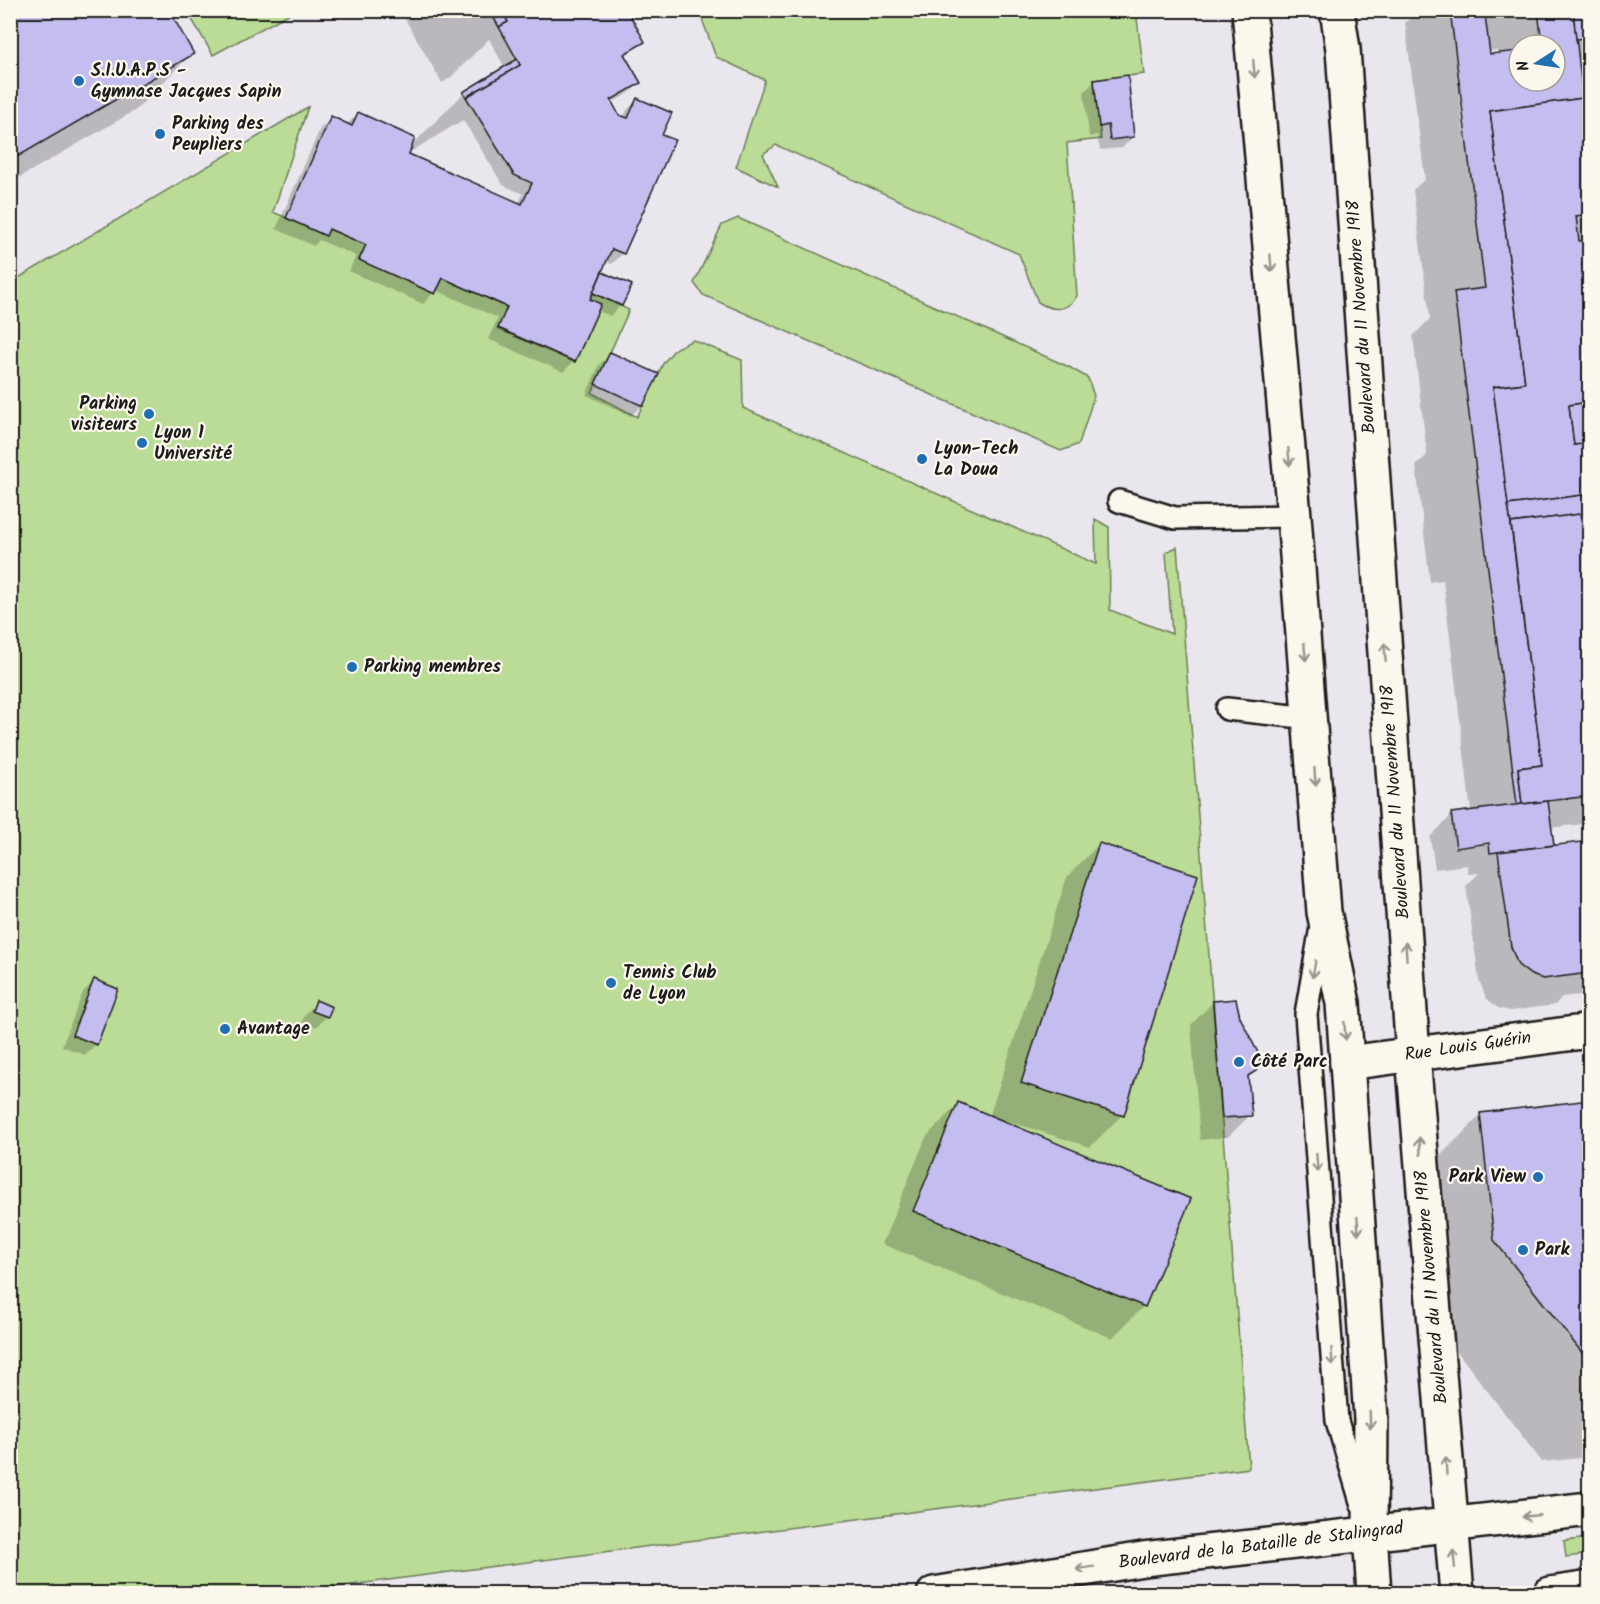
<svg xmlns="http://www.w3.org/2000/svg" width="1600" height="1604" viewBox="0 0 1600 1604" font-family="Kalam,sans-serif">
	<rect width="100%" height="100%" fill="#eae6ed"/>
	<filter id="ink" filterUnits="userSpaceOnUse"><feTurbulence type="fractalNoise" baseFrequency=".0167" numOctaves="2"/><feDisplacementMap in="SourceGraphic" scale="12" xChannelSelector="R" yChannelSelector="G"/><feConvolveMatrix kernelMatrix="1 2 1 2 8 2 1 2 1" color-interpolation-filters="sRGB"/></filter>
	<g filter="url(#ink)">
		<g fill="#badc96" stroke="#6b7c59" stroke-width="1.5">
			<path d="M187 11H294L213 55Z"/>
			<path d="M699 11H1136L1144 74 1094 80 1101 139 1067 143 1077 296C1068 312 1052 311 1038 302L1019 254 776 145 763 154 778 187 736 167 765 80 716 57Z"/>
			<path d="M308 107 273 212 326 235 329 229 366 245 359 260 435 294 443 278 507 307 498 329 574 362 600 305 590 299 593 293 629 310 592 393 637 417 664 362 676 348 693 340 742 360 743 408 1096 564 1095 519 1109 527 1110 610 1172 634 1166 552 1177 547 1249 1468 289 1593H11L10 283Z"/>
			<path d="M738 218 1069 367 1088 378 1094 396 1079 444 1061 451 703 295 694 283 722 225Z"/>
			<path d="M1589 1538V1554L1566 1557 1564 1541Z"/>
		</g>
		<g fill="#0003" fill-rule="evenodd">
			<path d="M10 10 192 53 136 110 10 183Z"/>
			<path d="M400 10H625L643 41 624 57 639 83 628 94 611 103 618 116 623 118 627 110 638 99 660 136 623 253 612 264 605 261 600 272 630 286 621 305 610 316 596 310 573 362 563 372 488 339 498 318 436 290 423 304 349 271 356 256 319 240 314 246 276 229 320 129 331 118 346 125 358 114 410 147 464 93 505 68 489 39 450 78 442 83ZM463 120 503 185 523 194 518 204 407 154Z"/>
			<path d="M1418 10H1590V56L1577 58 1582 98 1590 100V232L1579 242 1590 241V823L1550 828 1552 845 1550 847 1590 842V1000L1581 1001 1580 995 1562 997 1555 1005 1510 1011 1498 1008 1486 998 1479 980 1466 886 1479 873 1468 874 1467 865 1435 869 1430 837 1452 815 1471 812 1443 580 1430 582 1416 466 1427 455 1413 336 1430 319 1413 190 1425 179 1405 23ZM1519 45H1555V81H1519ZM1497 50V55L1489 56 1488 51ZM1459 94H1462L1468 143H1465Z"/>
			<path d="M1095 81 1133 137 1122 148 1100 150 1097 135 1089 137 1084 92Z"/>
			<path d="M610 354 642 405 631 416 586 395 599 365Z"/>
			<path d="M1099 844 1122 1115 1090 1147 1004 1120 1003 1123 1144 1306 1112 1338 882 1244 926 1137 958 1104 989 1117 1067 877Z"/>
			<path d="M94 981 96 1044 85 1055 62 1046 83 992Z"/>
			<path d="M317 1002 327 1016 316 1027 302 1022 306 1013Z"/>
			<path d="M1213 1002 1255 1070 1247 1078 1250 1115 1228 1137 1200 1140 1191 1025Z"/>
			<path d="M1590 1101V1457L1542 1462 1425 1310 1411 1185 1481 1115Z"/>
		</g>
		<g fill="#c4bdef" stroke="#1c1c1c" stroke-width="1.5">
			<path d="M10 10H169L194 54 10 161Z"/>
			<path d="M489 10H502L508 22 499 27Z"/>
			<path d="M502 10H627L645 42 624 54 641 83 611 100 619 115 628 118 637 98 672 113 662 135 675 140 624 254 612 249 590 299 601 304 575 362 498 328 507 307 443 278 435 294 359 260 366 245 329 229 326 236 286 218 331 116 352 126 358 112 415 138 409 154 522 204 532 183 514 175 466 97 520 65 499 27 508 22Z"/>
			<path d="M1450 10H1524L1485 15 1490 54 1519 51V81H1555V45H1542L1538 10H1573L1583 98 1490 111 1525 383 1493 387 1542 765 1518 768 1522 804 1517 805 1454 292 1485 288Z"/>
			<path d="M1573 10H1590V38L1576 39Z"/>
			<path d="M517 59 520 65 466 97 463 92Z"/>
			<path d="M1128 75 1134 137 1110 140 1108 125 1099 127 1094 80Z"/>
			<path d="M1583 98H1590V214L1576 216 1579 241 1590 240V263H1582L1585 284H1590V402L1569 405 1574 445 1590 443V494L1508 505 1493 387 1525 383 1490 111Z"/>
			<path d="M1582 263H1590V284H1585Z"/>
			<path d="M602 272 632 285 622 306 593 293Z"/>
			<path d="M610 352 659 374 643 406 595 384Z"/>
			<path d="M1590 402V443L1574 445 1569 405Z"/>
			<path d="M1590 494V519L1581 520 1580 514 1511 523 1508 505Z"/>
			<path d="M1580 514 1581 520 1590 519V555L1588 556 1590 573V796L1522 804 1518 768 1542 765 1511 523Z"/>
			<path d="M1548 801 1554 845 1490 853 1489 843 1456 848 1451 813Z"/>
			<path d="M1590 841 1589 973 1543 979 1531 975 1518 965 1511 947 1498 852Z"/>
			<path d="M1099 843 1198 875 1124 1116 1021 1083Z"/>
			<path d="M94 979 118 989 97 1045 72 1035Z"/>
			<path d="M1236 999 1240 1017 1260 1057V1066L1256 1071 1248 1076 1252 1116 1222 1118 1213 1001Z"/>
			<path d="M316 1000 332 1007 328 1017 312 1011Z"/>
			<path d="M1590 1100V1363L1494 1240 1480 1113Z"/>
			<path d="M958 1102 1191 1199 1145 1307 913 1211Z"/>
		</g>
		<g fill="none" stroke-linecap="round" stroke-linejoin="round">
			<g stroke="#1c1c1c" stroke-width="26">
				<g id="lane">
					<path d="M1119 501 1175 518 1294 516"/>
					<path d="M1227 709 1311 718"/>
					<path d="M1321 927 1306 1014 1337 1421 1362 1505"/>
				</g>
			</g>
			<g stroke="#1c1c1c" stroke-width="38">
				<path id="street" d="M1347 1063 1590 1031"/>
			</g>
			<g stroke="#1c1c1c" stroke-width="38">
				<g id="secondary">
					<path d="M1249 10 1294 516 1324 912 1343 1003 1371 1419 1370 1533 1374 1594"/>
					<path d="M1337 10 1343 49 1413 1055 1457 1594"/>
				</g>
			</g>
			<g stroke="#1c1c1c" stroke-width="38">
				<g id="primary">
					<path d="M934 1594 1143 1559 1590 1509"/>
					<path d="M1550 1594 1590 1588"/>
				</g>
			</g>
			<use href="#lane" stroke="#fbf7ec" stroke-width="21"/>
			<use href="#street" stroke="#fbf7ec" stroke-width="33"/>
			<use href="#secondary" stroke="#fbf7ec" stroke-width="33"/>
			<use href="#primary" stroke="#fbf7ec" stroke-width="33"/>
		</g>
		<defs><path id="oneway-shaft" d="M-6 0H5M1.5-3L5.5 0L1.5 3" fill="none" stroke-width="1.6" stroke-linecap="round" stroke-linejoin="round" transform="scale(1.5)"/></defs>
		<g stroke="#97948e">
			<use href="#oneway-shaft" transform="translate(1254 69) rotate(85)"/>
			<use href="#oneway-shaft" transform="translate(1271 263) rotate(85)"/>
			<use href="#oneway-shaft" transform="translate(1289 457) rotate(85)"/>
			<use href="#oneway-shaft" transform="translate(1305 652) rotate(85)"/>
			<use href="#oneway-shaft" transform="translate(1385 652) rotate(-94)"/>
			<use href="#oneway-shaft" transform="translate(1315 777) rotate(86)"/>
			<use href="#oneway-shaft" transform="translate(1406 951) rotate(-94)"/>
			<use href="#oneway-shaft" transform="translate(1314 969) rotate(100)"/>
			<use href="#oneway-shaft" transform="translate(1345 1031) rotate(86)"/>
			<use href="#oneway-shaft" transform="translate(1420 1146) rotate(-94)"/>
			<use href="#oneway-shaft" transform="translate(1317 1163) rotate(86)"/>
			<use href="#oneway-shaft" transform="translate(1358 1226) rotate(86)"/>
			<use href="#oneway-shaft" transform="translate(1332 1357) rotate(86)"/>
			<use href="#oneway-shaft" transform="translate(1370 1420) rotate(88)"/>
			<use href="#oneway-shaft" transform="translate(1446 1466) rotate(-94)"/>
			<use href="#oneway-shaft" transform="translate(1531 1516) rotate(174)"/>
			<use href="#oneway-shaft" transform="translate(1454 1559) rotate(-96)"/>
			<use href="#oneway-shaft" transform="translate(1085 1568) rotate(171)"/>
		</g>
	</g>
	<g fill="#1f6fb2" stroke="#fbf7ec" stroke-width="2">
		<circle cx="79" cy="81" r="6"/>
		<circle cx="160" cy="134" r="6"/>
		<circle cx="149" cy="414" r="6"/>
		<circle cx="142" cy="443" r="6"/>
		<circle cx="922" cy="459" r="6"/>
		<circle cx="352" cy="667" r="6"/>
		<circle cx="611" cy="983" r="6"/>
		<circle cx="225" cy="1029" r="6"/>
		<circle cx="1239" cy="1062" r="6"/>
		<circle cx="1538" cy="1177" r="6"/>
		<circle cx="1523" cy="1250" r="6"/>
	</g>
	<g text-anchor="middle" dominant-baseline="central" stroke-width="4.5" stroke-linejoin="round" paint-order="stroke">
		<g font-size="18" font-weight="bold" fill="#1c1c1c" stroke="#fbf7ec" text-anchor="start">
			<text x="91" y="71">S.I.U.A.P.S -<tspan x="91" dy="21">Gymnase Jacques Sapin</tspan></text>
			<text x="172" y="124">Parking des<tspan x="172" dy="21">Peupliers</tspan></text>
			<text x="137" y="404" text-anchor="end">Parking<tspan x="137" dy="21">visiteurs</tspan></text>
			<text x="154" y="433">Lyon 1<tspan x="154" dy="21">Université</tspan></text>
			<text x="934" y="449">Lyon-Tech<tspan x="934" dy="21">La Doua</tspan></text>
			<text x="364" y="667">Parking membres</text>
			<text x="623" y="973">Tennis Club<tspan x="623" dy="21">de Lyon</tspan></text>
			<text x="237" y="1029">Avantage</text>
			<text x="1251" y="1062">Côté Parc</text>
			<text x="1526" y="1177" text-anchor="end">Park View</text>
			<text x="1535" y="1250">Park</text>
		</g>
		<g font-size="18" fill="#1c1c1c" stroke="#fbf7ec">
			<text transform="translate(1362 317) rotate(-94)">Boulevard du 11 Novembre 1918</text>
			<text transform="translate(1396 802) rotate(-94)">Boulevard du 11 Novembre 1918</text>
			<text transform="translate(1468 1047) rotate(-8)">Rue Louis Guérin</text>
			<text transform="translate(1432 1287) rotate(-95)">Boulevard du 11 Novembre 1918</text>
			<text transform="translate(1261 1546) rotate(-7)">Boulevard de la Bataille de Stalingrad</text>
		</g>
	</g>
	<rect width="1600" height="1604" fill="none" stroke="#fbf7ec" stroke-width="36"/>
	<rect x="18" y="18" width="1564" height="1568" fill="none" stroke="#1c1c1c" stroke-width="2" filter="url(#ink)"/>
	<g transform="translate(1537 63) rotate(258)"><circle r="28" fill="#fbf7ec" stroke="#a29f99" stroke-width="1.5"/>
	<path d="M0-4.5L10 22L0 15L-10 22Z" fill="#1f6fb2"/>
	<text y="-9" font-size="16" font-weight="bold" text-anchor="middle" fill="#1c1c1c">N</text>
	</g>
</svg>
